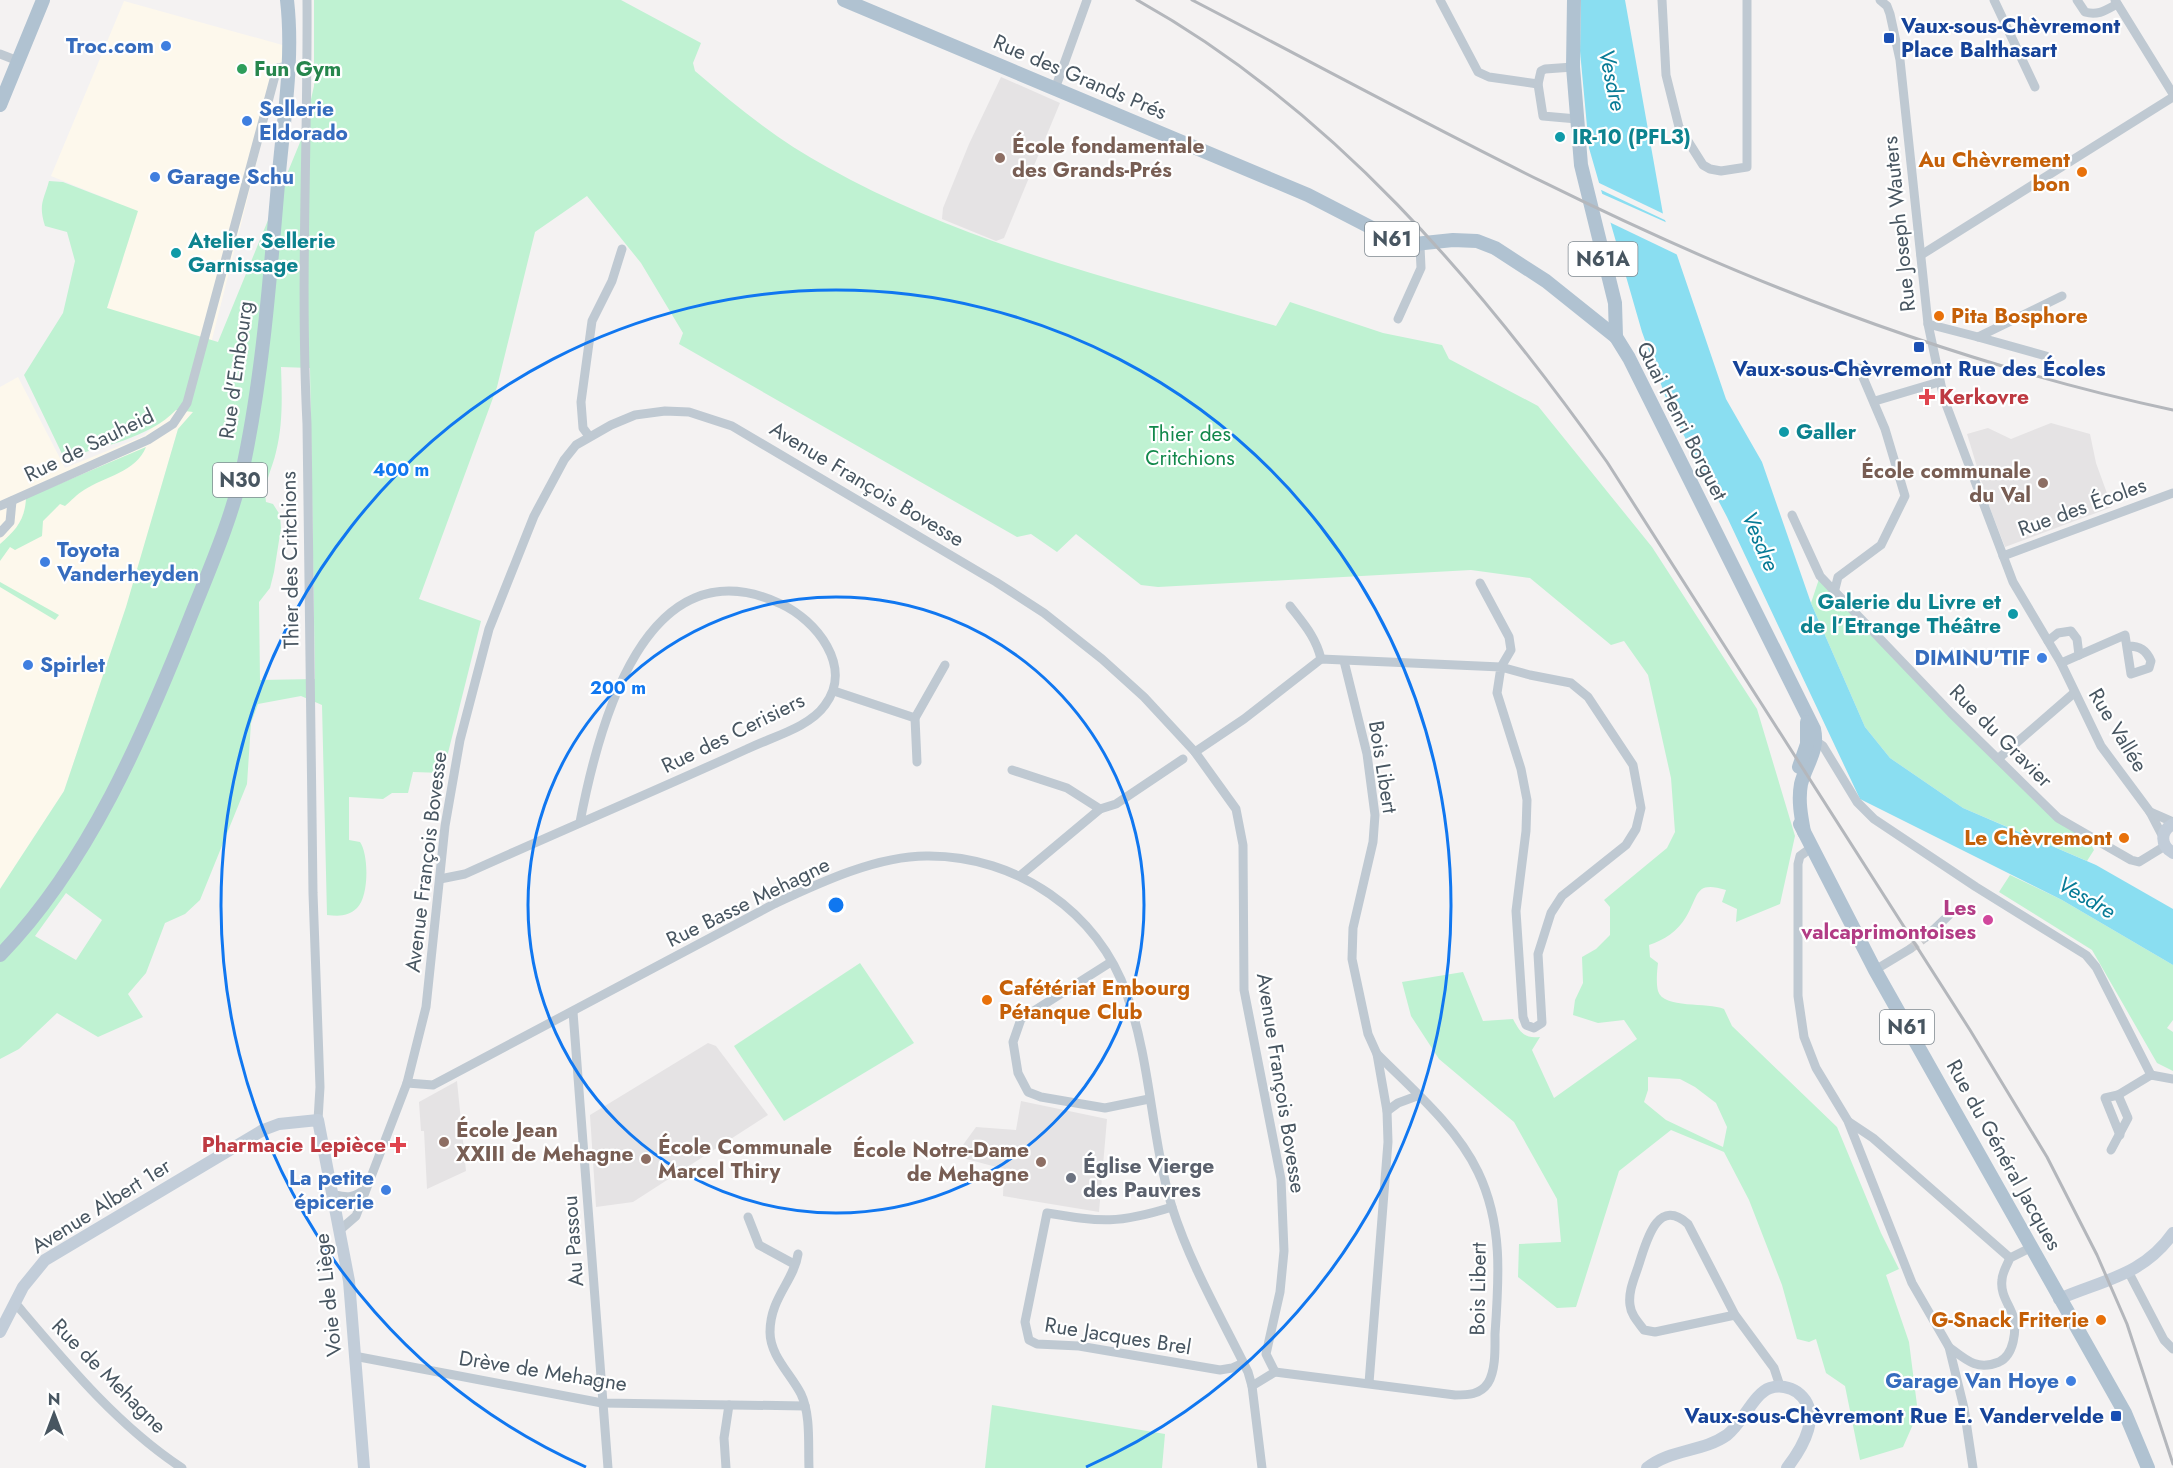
<svg xmlns="http://www.w3.org/2000/svg" width="2173" height="1468" viewBox="0 0 2173 1468" font-family="Jost,sans-serif">
	<rect width="100%" height="100%" fill="#f4f2f2"/>
	<path fill="#fdf8ec" d="M124 1 286 46 194 411 178 429 128 602 64 791 0 889V387L18 377 65 468 144 436 182 397 107 308 123 259 101 249 113 201 51 176Z"/>
	<g fill="#e5e3e4">
		<path d="M1001 77 1060 103 1004 238 996 241 942 219 943 208 969 144Z"/>
		<path d="M2051 423 2090 434 2096 463 2112 507 2005 547 1988 503 1967 434 1988 428 2011 439Z"/>
		<path d="M708 1043 716 1046 768 1115 633 1202 596 1207 590 1115Z"/>
		<path d="M457 1081 466 1171 427 1189 424 1131H421L419 1102Z"/>
		<path d="M1021 1101 1107 1119 1099 1212 1003 1196 1004 1169 955 1156 976 1127 1016 1130Z"/>
	</g>
	<g fill="#bff2d2" fill-rule="evenodd">
		<path d="M314 0H621L701 43 693 63 695 71C736 106 778 141 827 167 966 245 1124 282 1276 326L1290 302 1383 333 1442 345 1449 359 1538 406 1652 547 1757 709 1795 836 1780 904 1736 922 1737 909 1722 902 1726 890C1694 880 1699 896 1686 917 1678 931 1664 940 1649 945L1650 957 1658 963C1657 971 1656 983 1658 991 1663 1009 1708 1002 1724 1009L1732 1026 1837 1127 1881 1233 1899 1269 1886 1275 1909 1342 1918 1413 1903 1447 1860 1460 1845 1386 1826 1373 1816 1339 1809 1342 1797 1339 1782 1285 1749 1200 1724 1152 1671 1130 1619 1171 1576 1307 1557 1308 1518 1277 1519 1244 1561 1242 1557 1199 1514 1122 1439 1059 1411 1016 1402 982 1463 972 1483 1021 1513 1019C1520 1032 1524 1039 1540 1037L1532 1050 1554 1098 1637 1039 1624 1020 1598 1023 1573 1015 1575 1000 1583 983 1582 957 1596 949 1610 935V907L1604 900 1667 848 1675 832 1671 778 1648 675 1624 641 1611 645 1530 578 1471 570 1158 587 1141 585 1076 534 1057 552 1031 534 1017 537 679 344 683 333 641 263 587 196 535 232 497 387 419 599 481 621 443 773 413 772 408 793H392L383 799 349 797V840L360 842C369 855 369 897 357 908 348 917 338 916 327 915L322 705 301 696 258 704 251 723 247 784 200 900 185 914 165 923 146 973 128 994 143 1017 98 1037 57 1013 19 1049 0 1059V889L64 791 126 607 178 429 193 412 176 410C149 438 101 447 64 458L24 375 63 313 75 261 67 232 45 226C38 204 44 200 49 181L63 182 138 211 107 308 218 342 303 135 314 86ZM281 367 310 368 315 679 260 680 259 602 270 588 274 572 281 528 280 515 273 504 266 502C263 483 272 470 276 452 283 424 282 396 281 367ZM66 893 102 920 76 960 35 936ZM1648 1077 1680 1079 1695 1087 1716 1103 1727 1127 1723 1147 1666 1120 1644 1102 1648 1090Z"/>
		<path d="M146 447C136 472 104 477 84 490 77 494 71 501 65 506L60 504 43 521 42 536 15 550 10 547 0 561V544C16 530 25 520 26 498Z"/>
		<path d="M1820 576 2058 818 2086 835 2094 850 2087 861 1963 808 1890 758 1865 727 1811 603Z"/>
		<path d="M0 582 59 615 55 620 0 587Z"/>
		<path d="M2010 875 2062 900 2173 965V1020L2167 1028 2173 1032V1071L2157 1063 2092 950 1999 892Z"/>
		<path d="M860 963 914 1043 784 1121 734 1046Z"/>
		<path d="M992 1405 1165 1434 1162 1468H985Z"/>
	</g>
	<path fill="#8adef1" d="M1581 0H1625L1663 214 1726 399 1762 462 1811 603 1865 727 1890 758 1963 808 2096 865 2173 909V965L2062 900 1860 799 1727 517 1670 409 1642 332 1589 148 1580 51Z"/>
	<g fill="#f4f2f2">
		<path d="M1595 181 1666 215 1669 222 1597 188Z"/>
		<path d="M1598 192 1670 224 1680 256 1607 221Z"/>
	</g>
	<g fill="none" stroke-linecap="round" stroke-linejoin="round">
		<path stroke="#c9cbce" stroke-width="9" stroke-dasharray="9 4.5" stroke-linecap="butt" d="M1910 949 1926 937"/>
		<g stroke="#bfc9d2" stroke-width="9">
			<path d="M307 0C308 141 300 283 307 424L313 893 320 1087 318 1120"/>
			<path d="M1440 0 1478 72 1489 77 1538 84 1541 71 1545 69 1573 67"/>
			<path d="M1662 0 1666 75 1679 127 1703 165 1710 169 1721 171 1747 167V0"/>
			<path d="M1880 0 1887 6 1890 14 1900 60 1928 324 1944 399 2013 582 2061 663 2101 746 2150 812 2163 837"/>
			<path d="M1994 0 2035 87"/>
			<path d="M2077 0 2085 12C2098 16 2106 10 2117 4"/>
			<path d="M2115 0 2173 94"/>
			<path d="M0 54 18 61"/>
			<path d="M1538 84 1543 116 1577 119"/>
			<path d="M1055 89 1087 0"/>
			<path d="M1921 255 2173 97"/>
			<path d="M1398 319 1421 268 1420 246"/>
			<path d="M1928 324 1978 337 2062 296"/>
			<path d="M1978 337 2046 356"/>
			<path d="M1875 401 1939 382"/>
			<path d="M589 436 583 428 581 402 592 321 612 281 622 249"/>
			<path d="M0 506 148 440 173 424 187 403 276 72 278 68 288 66"/>
			<path d="M1792 515 1820 576 1951 713 2058 818 2131 860 2139 862 2165 846"/>
			<path d="M0 533 10 522 12 501"/>
			<path d="M2003 556 2173 493"/>
			<path d="M1835 589 1838 577 1881 545 1905 496 1885 429 1859 368"/>
			<path d="M1290 606C1303 623 1316 637 1321 659"/>
			<path d="M2048 641 2058 633 2071 631 2077 639 2079 655"/>
			<path d="M1344 661 1367 754 1375 815 1373 842 1353 928 1352 959 1368 1034 1377 1054 1387 1111 1388 1142 1369 1383"/>
			<path d="M2061 663 2125 635 2131 674 2149 668 2151 661C2146 650 2140 646 2128 646"/>
			<path d="M834 691 915 718"/>
			<path d="M1811 738 1823 746 1857 802 1874 819 1976 887 2086 955 2096 967 2151 1075"/>
			<path d="M1195 752 1244 719 1321 659 1501 667 1530 675 1571 683 1588 697 1633 765 1641 808 1636 829 1626 845 1562 896 1551 913 1538 954 1542 1023 1534 1028 1526 1025 1523 1017 1516 911 1526 831 1527 800 1521 769 1497 693 1501 667 1511 650 1509 637 1480 583"/>
			<path d="M1999 758 2074 693"/>
			<path d="M917 762 915 718 945 665"/>
			<path d="M1012 770 1067 788 1100 809 1021 875"/>
			<path d="M1100 809 1116 804 1183 759"/>
			<path d="M2150 812 2173 822"/>
			<path d="M1811 848 1800 856 1798 864V996L1804 1037 1816 1068 1848 1121 1912 1283 1949 1347 1964 1408 1973 1468"/>
			<path d="M440 879 465 874C558 832 653 792 747 749 771 737 809 728 825 705 854 667 816 620 781 604 645 540 598 728 580 822"/>
			<path d="M1926 937 1949 915"/>
			<path d="M1111 962 1021 1019 1013 1042 1018 1073 1028 1092 1041 1097 1105 1108 1149 1099"/>
			<path d="M1875 970 1910 949"/>
			<path d="M573 1012 608 1468"/>
			<path d="M2151 1075 2173 1079"/>
			<path d="M407 1083 433 1085 774 904C819 883 878 855 929 856 1016 856 1098 911 1127 995 1151 1063 1151 1138 1172 1207 1190 1264 1222 1319 1248 1372L1252 1386 1262 1468"/>
			<path d="M1387 1111 1398 1103 1417 1096"/>
			<path d="M1849 1122 1873 1138 2010 1258"/>
			<path d="M2120 1135 2105 1098 2118 1095 2151 1075"/>
			<path d="M2111 1150 2128 1118 2118 1095"/>
			<path d="M335 1195C348 1198 354 1198 365 1189"/>
			<path d="M1172 1207C1118 1224 1102 1222 1047 1213L1025 1322 1029 1340 1037 1344 1079 1346 1220 1370 1232 1368 1243 1363"/>
			<path d="M748 1217 759 1245 794 1264"/>
			<path d="M341 1229 356 1216 407 1083 426 1007 445 826 460 740 489 629 534 516 564 460 576 445 611 425 635 415 665 411 689 412 732 426 996 582 1044 613 1102 659 1144 697 1195 752 1236 809 1243 845 1244 990 1281 1179 1284 1251 1280 1292 1266 1354 1275 1372 1252 1386"/>
			<path d="M798 1254C794 1281 770 1298 770 1332 770 1356 791 1374 801 1394 811 1415 808 1445 809 1468"/>
			<path d="M2129 1273 2164 1340 2173 1349"/>
			<path d="M16 1304C66 1363 117 1425 182 1468"/>
			<path d="M1735 1315 1655 1332 1644 1330C1638 1322 1631 1315 1630 1305 1628 1291 1635 1277 1639 1264 1646 1243 1657 1196 1688 1224L1735 1315 1774 1368 1780 1386"/>
			<path d="M1949 1347C1966 1360 1977 1371 1999 1362 2014 1355 2017 1330 2013 1316 2009 1304 2000 1294 2002 1280 2002 1273 2007 1265 2010 1258L2032 1247"/>
			<path d="M354 1356 602 1403 805 1406"/>
			<path d="M1275 1372 1455 1395C1468 1395 1480 1395 1488 1383 1496 1370 1495 1348 1495 1334 1499 1278 1503 1224 1478 1172 1456 1126 1412 1089 1377 1054"/>
			<path d="M726 1468 724 1438 729 1405"/>
		</g>
		<g stroke="#c2cdd9" stroke-width="12">
			<path d="M2173 824C2160 831 2160 845 2173 853"/>
			<path d="M2059 1299C2103 1280 2144 1275 2173 1233"/>
			<path d="M0 1332 23 1287 45 1260 263 1130 279 1124 318 1120 349 1281 364 1468"/>
			<path d="M1647 1468C1670 1449 1703 1452 1727 1435 1742 1424 1754 1393 1770 1388 1779 1385 1790 1387 1797 1392 1824 1412 1803 1447 1787 1468"/>
		</g>
		<g stroke="#b0c2d1" stroke-width="14">
			<path d="M844 0 1308 195 1405 245 1453 240 1477 241 1495 248 1546 281 1616 337"/>
			<path d="M1574 0 1573 67 1581 165 1615 303 1616 337 1629 358 1814 729C1819 751 1806 764 1801 784 1798 800 1801 816 1804 832"/>
			<path d="M0 105 43 0"/>
			<path d="M1799 767 1807 744V722"/>
			<path d="M1800 824 1875 970 2125 1413 2148 1468"/>
			<path d="M0 955C88 865 144 734 190 618 210 568 233 516 244 463 263 372 270 277 278 184 283 123 294 60 287 0"/>
		</g>
		<g stroke="#b4b7bc" stroke-width="3">
			<path d="M1137 0C1331 108 1480 283 1607 462L1970 1030 2047 1157 2097 1255 2127 1324 2173 1464"/>
			<path d="M1192 0C1385 100 1577 208 1779 288 1907 339 2038 381 2173 410"/>
		</g>
	</g>
	<g fill="none" stroke="#1077f0" stroke-width="3">
		<circle cx="836" cy="905" r="308"/>
		<path d="M586 1467A615 615 0 1 1 1086 1467"/>
	</g>
	<g fill="#1a4fb4" stroke="#fff" stroke-width="2">
		<rect x="1883" y="32" width="12" height="12" rx="3"/>
		<rect x="1913" y="341" width="12" height="12" rx="3"/>
		<rect x="2110" y="1410" width="12" height="12" rx="3"/>
	</g>
	<g fill="#3f7fe0" stroke="#fff" stroke-width="2">
		<circle cx="166" cy="46" r="6"/>
		<circle cx="247" cy="121" r="6"/>
		<circle cx="155" cy="177" r="6"/>
		<circle cx="45" cy="562" r="6"/>
		<circle cx="2042" cy="658" r="6"/>
		<circle cx="28" cy="665" r="6"/>
		<circle cx="386" cy="1190" r="6"/>
		<circle cx="2071" cy="1381" r="6"/>
	</g>
	<circle fill="#2e9e5b" stroke="#fff" stroke-width="2" cx="242" cy="69" r="6"/>
	<g fill="#0f9aa8" stroke="#fff" stroke-width="2">
		<circle cx="1560" cy="137" r="6"/>
		<circle cx="176" cy="253" r="6"/>
		<circle cx="1784" cy="432" r="6"/>
		<circle cx="2013" cy="614" r="6"/>
	</g>
	<g fill="#8d6e63" stroke="#fff" stroke-width="2">
		<circle cx="1000" cy="158" r="6"/>
		<circle cx="2043" cy="483" r="6"/>
		<circle cx="444" cy="1142" r="6"/>
		<circle cx="646" cy="1159" r="6"/>
		<circle cx="1041" cy="1162" r="6"/>
	</g>
	<g fill="#e8710a" stroke="#fff" stroke-width="2">
		<circle cx="2082" cy="172" r="6"/>
		<circle cx="1939" cy="316" r="6"/>
		<circle cx="2124" cy="838" r="6"/>
		<circle cx="987" cy="1000" r="6"/>
		<circle cx="2101" cy="1320" r="6"/>
	</g>
	<g fill="#e0444e" stroke="#fff" stroke-width="2">
		<path d="M1924 388h6v6h6v6h-6v6h-6v-6h-6v-6h6z"/>
		<path d="M395 1136h6v6h6v6h-6v6h-6v-6h-6v-6h6z"/>
	</g>
	<circle fill="#d1479c" stroke="#fff" stroke-width="2" cx="1988" cy="920" r="6"/>
	<circle fill="#6b7280" stroke="#fff" stroke-width="2" cx="1071" cy="1178" r="6"/>
	<g text-anchor="middle" dominant-baseline="central" stroke-width="4.5" stroke-linejoin="round" paint-order="stroke">
		<g fill="#fff" stroke="#7f8990" stroke-width="1.5">
			<rect x="1365" y="222" width="54" height="34" rx="4.5"/>
			<rect x="1568.5" y="242" width="69" height="34" rx="4.5"/>
			<rect x="213" y="463" width="54" height="34" rx="4.5"/>
			<rect x="1880" y="1010" width="54" height="34" rx="4.5"/>
		</g>
		<g font-size="20" font-weight="bold" fill="#485661">
			<text x="1392" y="239">N61</text>
			<text x="1603" y="259">N61A</text>
			<text x="240" y="480">N30</text>
			<text x="1907" y="1027">N61</text>
		</g>
		<g font-size="21" font-weight="bold" fill="#164399" stroke="#fff" text-anchor="start">
			<text x="1901" y="26">Vaux-sous-Chèvremont<tspan x="1901" dy="24">Place Balthasart</tspan></text>
			<text x="1919" y="369" text-anchor="middle">Vaux-sous-Chèvremont Rue des Écoles</text>
			<text x="2104" y="1416" text-anchor="end">Vaux-sous-Chèvremont Rue E. Vandervelde</text>
		</g>
		<g font-size="21" font-weight="bold" fill="#366cbe" stroke="#fff" text-anchor="end">
			<text x="154" y="46">Troc.com</text>
			<text x="259" y="109" text-anchor="start">Sellerie<tspan x="259" dy="24">Eldorado</tspan></text>
			<text x="167" y="177" text-anchor="start">Garage Schu</text>
			<text x="57" y="550" text-anchor="start">Toyota<tspan x="57" dy="24">Vanderheyden</tspan></text>
			<text x="2030" y="658">DIMINU'TIF</text>
			<text x="40" y="665" text-anchor="start">Spirlet</text>
			<text x="374" y="1178">La petite<tspan x="374" dy="24">épicerie</tspan></text>
			<text x="2059" y="1381">Garage Van Hoye</text>
		</g>
		<g font-size="21" font-weight="bold" fill="#27864d" stroke="#fff" text-anchor="start">
			<text x="254" y="69">Fun Gym</text>
		</g>
		<g font-size="21" fill="#485661" stroke="#fff">
			<text transform="translate(1080 77) rotate(23)">Rue des Grands Prés</text>
			<text transform="translate(1899 224) rotate(-96)">Rue Joseph Wauters</text>
			<text transform="translate(236 370) rotate(-82)">Rue d'Embourg</text>
			<text transform="translate(1682 421) rotate(63)">Quai Henri Borguet</text>
			<text transform="translate(89 445) rotate(-26)">Rue de Sauheid</text>
			<text transform="translate(867 484) rotate(31)">Avenue François Bovesse</text>
			<text transform="translate(2082 507) rotate(-20)">Rue des Écoles</text>
			<text transform="translate(290 560) rotate(-91)">Thier des Critchions</text>
			<text transform="translate(2118 730) rotate(59)">Rue Vallée</text>
			<text transform="translate(733 733) rotate(-26)">Rue des Cerisiers</text>
			<text transform="translate(2001 736) rotate(45)">Rue du Gravier</text>
			<text transform="translate(1383 767) rotate(81)">Bois Libert</text>
			<text transform="translate(426 862) rotate(-83)">Avenue François Bovesse</text>
			<text transform="translate(748 902) rotate(-26)">Rue Basse Mehagne</text>
			<text transform="translate(1281 1083) rotate(81)">Avenue François Bovesse</text>
			<text transform="translate(2004 1155) rotate(61)">Rue du Général Jacques</text>
			<text transform="translate(101 1206) rotate(-32)">Avenue Albert 1er</text>
			<text transform="translate(573 1241) rotate(-94)">Au Passou</text>
			<text transform="translate(1478 1289) rotate(-89)">Bois Libert</text>
			<text transform="translate(328 1295) rotate(-96)">Voie de Liège</text>
			<text transform="translate(1118 1336) rotate(9)">Rue Jacques Brel</text>
			<text transform="translate(543 1371) rotate(9)">Drève de Mehagne</text>
			<text transform="translate(109 1376) rotate(45)">Rue de Mehagne</text>
		</g>
		<g font-size="21" font-weight="bold" fill="#0d838f" stroke="#fff" text-anchor="start">
			<text x="1572" y="137">IR-10 (PFL3)</text>
			<text x="188" y="241">Atelier Sellerie<tspan x="188" dy="24">Garnissage</tspan></text>
			<text x="1796" y="432">Galler</text>
			<text x="2001" y="602" text-anchor="end">Galerie du Livre et<tspan x="2001" dy="24">de l’Etrange Théâtre</tspan></text>
		</g>
		<g font-size="21" font-weight="bold" fill="#785e54" stroke="#fff" text-anchor="start">
			<text x="1012" y="146">École fondamentale<tspan x="1012" dy="24">des Grands-Prés</tspan></text>
			<text x="2031" y="471" text-anchor="end">École communale<tspan x="2031" dy="24">du Val</tspan></text>
			<text x="456" y="1130">École Jean<tspan x="456" dy="24">XXIII de Mehagne</tspan></text>
			<text x="658" y="1147">École Communale<tspan x="658" dy="24">Marcel Thiry</tspan></text>
			<text x="1029" y="1150" text-anchor="end">École Notre-Dame<tspan x="1029" dy="24">de Mehagne</tspan></text>
		</g>
		<g font-size="21" font-weight="bold" fill="#c56008" stroke="#fff" text-anchor="end">
			<text x="2070" y="160">Au Chèvrement<tspan x="2070" dy="24">bon</tspan></text>
			<text x="1951" y="316" text-anchor="start">Pita Bosphore</text>
			<text x="2112" y="838">Le Chèvremont</text>
			<text x="999" y="988" text-anchor="start">Cafétériat Embourg<tspan x="999" dy="24">Pétanque Club</tspan></text>
			<text x="2089" y="1320">G-Snack Friterie</text>
		</g>
		<g font-size="21" font-weight="bold" fill="#be3a42" stroke="#fff" text-anchor="start">
			<text x="1939" y="397">Kerkovre</text>
			<text x="386" y="1145" text-anchor="end">Pharmacie Lepièce</text>
		</g>
		<g font-size="21" fill="#12884b" stroke="#fff">
			<text x="1190" y="434">Thier des<tspan x="1190" dy="24">Critchions</tspan></text>
		</g>
		<g font-size="21" font-weight="bold" fill="#b23c85" stroke="#fff" text-anchor="end">
			<text x="1976" y="908">Les<tspan x="1976" dy="24">valcaprimontoises</tspan></text>
		</g>
		<g font-size="21" font-weight="bold" fill="#5b616d" stroke="#fff" text-anchor="start">
			<text x="1083" y="1166">Église Vierge<tspan x="1083" dy="24">des Pauvres</tspan></text>
		</g>
		<g font-size="22" font-style="italic" fill="#077b96" stroke="#fff">
			<text transform="translate(1613 80) rotate(78)">Vesdre</text>
			<text transform="translate(1761 541) rotate(67)">Vesdre</text>
			<text transform="translate(2087 897) rotate(30)">Vesdre</text>
		</g>
	</g>
	<circle cx="836" cy="905" r="9" fill="#1077f0" stroke="#fff" stroke-width="3"/>
	<g font-size="18" text-anchor="middle" font-weight="bold" fill="#1077f0" stroke="#fff" stroke-width="4.5" stroke-linejoin="round" paint-order="stroke">
		<text x="401" y="476">400 m</text>
		<text x="618" y="694">200 m</text>
	</g>
	<g transform="translate(54 1414)" stroke="#ffffff" stroke-width="4.5" paint-order="stroke">
	<path d="M0-4.5L10 22L0 15L-10 22Z" fill="#485661"/>
	<text y="-9" font-size="16" font-weight="bold" text-anchor="middle" fill="#485661">N</text>
	</g>
</svg>
